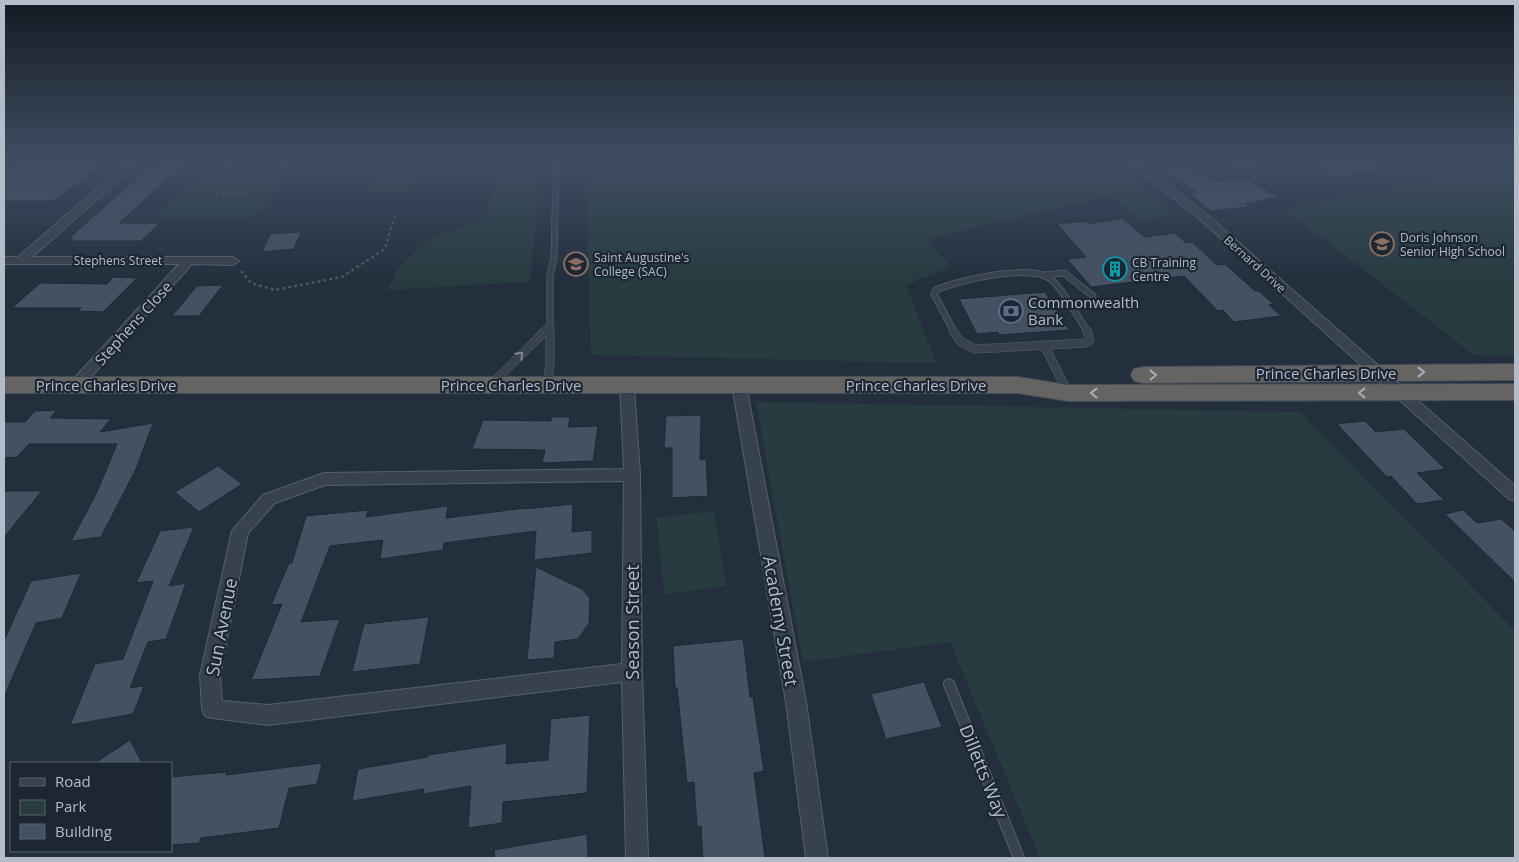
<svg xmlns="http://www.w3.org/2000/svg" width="1519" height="862" viewBox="0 0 1519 862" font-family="'Open Sans',sans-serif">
	<rect width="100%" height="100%" fill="#242f3e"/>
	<g fill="#263c3f">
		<path d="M215 159H302L254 217 156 218Z"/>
		<path d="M307 159H542L530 282 387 290 399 267 429 239 485 219 497 176 418 179 410 191 364 192 372 179 292 178Z"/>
		<path d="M585 159H1111L1174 213 1141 222 1111 195 927 239 951 267 906 285 936 363 591 355Z"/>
		<path d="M1487 165H1515V356L1474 355 1286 210Z"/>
		<path d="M756 402 1300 412 1515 631V858H1040L950 642 803 662Z"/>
		<path d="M714 511 726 586 664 594 657 518Z"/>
	</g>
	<g fill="#455162" stroke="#1f2835">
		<path d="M22 159H53L48 163 105 164 53 201H4V172Z"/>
		<path d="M170 159H190L119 223H160L141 241H70L73 238H69L145 171 152 168H161Z"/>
		<path d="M1308 159H1378V170L1353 173 1357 175 1335 177Z"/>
		<path d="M1187 165 1215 182 1244 177 1278 197 1246 204 1249 207 1210 211 1189 193 1197 192 1163 171Z"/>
		<path d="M1122 218 1145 237 1175 233 1186 243 1192 242 1217 265 1225 264 1255 291H1259L1273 304 1269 305 1281 316 1234 322 1223 310 1218 311 1184 276 1091 287 1067 259 1086 257 1057 224 1086 221 1089 224Z"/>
		<path d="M301 232 294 249 262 252 270 234Z"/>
		<path d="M113 277 137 278 103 312 78 311 81 308H12L40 283 107 284Z"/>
		<path d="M223 285 199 316H172L197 286Z"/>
		<path d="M1045 292 1069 330 999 335 998 332 977 334 959 299Z"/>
		<path d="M57 410 50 418 111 419 100 432 153 423 136 469 101 537 71 541 97 492 117 444H29L17 457 4 458V422H25L35 411Z"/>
		<path d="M701 415 700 460 706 459 708 496 672 498V448H664L666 416Z"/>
		<path d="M551 417H570L568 427 598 426 593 461 542 463 545 450 472 449 483 420 551 421Z"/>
		<path d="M1365 421 1376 432 1404 429 1445 469 1417 473 1444 500 1417 504 1391 476 1387 477 1337 424Z"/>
		<path d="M218 466 242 484 199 512 175 492Z"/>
		<path d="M4 491H42L4 537Z"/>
		<path d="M573 504 572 532 592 530V553L534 560 536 531 444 543 443 550 380 559 383 540 330 546 301 622 340 619 320 676 251 680 282 604 271 605 289 563H292L306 516 368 510 366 517 448 506 446 518 525 508V509Z"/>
		<path d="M1463 510 1477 523 1501 519 1515 531V582L1445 514Z"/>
		<path d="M194 527 169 586 186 583 166 639 148 642 130 688 144 686 133 714 70 725 95 664 123 659 153 581 136 583 160 531Z"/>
		<path d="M536 567 582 589 590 598 589 623 578 639 555 642 554 658 527 660Z"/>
		<path d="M81 573 62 618 36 623 4 697V641L31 581Z"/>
		<path d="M429 617 420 664 352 672 364 624Z"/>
		<path d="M743 639 750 697H753L764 771 754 773 765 858H703L701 826 697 827 694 782 687 783 677 688H675L673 646Z"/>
		<path d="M924 682 942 727 886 739 871 694Z"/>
		<path d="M590 715 587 793 503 802 502 823 468 828 471 786 423 794 424 789 352 801 358 769 428 757V755L507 743 506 764 548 760 551 719Z"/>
		<path d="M130 740 142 763H95Z"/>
		<path d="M322 763 317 784 289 788 279 828 201 838 199 843 171 845V777L227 772 226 775Z"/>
		<path d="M587 834 588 858H495L494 850Z"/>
	</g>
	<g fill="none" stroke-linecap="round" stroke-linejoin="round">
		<g stroke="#565f6c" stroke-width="7">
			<g id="service-far2">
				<path d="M1045 275 1064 273 1093 296"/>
				<path d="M544 332 550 326"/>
				<path d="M550 332V275L554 258 556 170 560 159"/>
				<path d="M954 332 934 294 936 290C959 280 1034 262 1053 281 1066 294 1077 317 1088 332"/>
			</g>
		</g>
		<g stroke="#565f6c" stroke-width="9">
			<g id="service-far1">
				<path d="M953 331 960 341 975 349 1085 343 1090 340 1087 331"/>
				<path d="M1044 345 1068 393"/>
				<path d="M493 383 545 331"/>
				<path d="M547 385 550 364V331"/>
			</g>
		</g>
		<g stroke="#565f6c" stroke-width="12">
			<path id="service" d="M949 684 1019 858"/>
		</g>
		<g stroke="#565f6c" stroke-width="2">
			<g id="minor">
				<path d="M131 159H143L32 257H233L239 261 233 265 192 264 81 388H71L69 385 71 382 179 264H4V257H18Z"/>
				<path d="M1125 159H1137L1211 218 1515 486V501L1509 499 1203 222Z"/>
				<path d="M1208 159 1240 161 1279 159 1274 162 1240 167Z"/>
				<path d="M739 380 744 382 746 385 806 702 828 858H806L786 702 732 385 734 382Z"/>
				<path d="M627 381 632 383 634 386 640 475 642 672 648 858H626L622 682 268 725 212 718 205 716 202 709 200 675 232 531 263 495 324 473 624 469 620 386 622 383ZM624 481 622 664 268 705 222 701 220 675 248 533 275 503 325 485Z"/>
			</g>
		</g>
		<g stroke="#434c59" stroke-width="2">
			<g id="trunk">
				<path d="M1515 364V380L1143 383 1134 381 1131 375 1134 369 1143 367Z"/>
				<path d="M4 377H1018L1068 385 1515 384V400L1068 401 1018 393H4Z"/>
			</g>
		</g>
		<g stroke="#44595c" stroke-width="2.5" stroke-dasharray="3 3" stroke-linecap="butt">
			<path d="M232 159 207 187C212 194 221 194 229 194 262 194 272 182 293 159"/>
			<path d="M241 271 251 283 275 290 342 277 385 249 395 216"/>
		</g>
		<use href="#service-far2" stroke="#38414e" stroke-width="5.5"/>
		<use href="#service-far1" stroke="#38414e" stroke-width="8"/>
		<use href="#service" stroke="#38414e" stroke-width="10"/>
		<use href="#minor" fill="#38414e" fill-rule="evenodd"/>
		<use href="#trunk" fill="#656462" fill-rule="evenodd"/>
	</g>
	<defs><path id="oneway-chevron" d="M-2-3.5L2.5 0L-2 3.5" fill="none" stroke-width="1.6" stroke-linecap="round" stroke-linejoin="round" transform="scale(1.25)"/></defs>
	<use stroke="#7c8592" href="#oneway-chevron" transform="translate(520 355) rotate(-45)"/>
	<g stroke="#a8afba">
		<use href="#oneway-chevron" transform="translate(1421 372)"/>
		<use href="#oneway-chevron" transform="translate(1153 375) rotate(-1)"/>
		<use href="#oneway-chevron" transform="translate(1094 393) rotate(180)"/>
		<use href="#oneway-chevron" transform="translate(1362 393) rotate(180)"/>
	</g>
	<linearGradient id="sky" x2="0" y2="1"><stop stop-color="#141a22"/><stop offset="0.57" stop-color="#3f4d63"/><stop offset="1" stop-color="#3f4d63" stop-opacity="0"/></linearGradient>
	<rect width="1519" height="280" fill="url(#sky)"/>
	<defs>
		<g id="school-ring" transform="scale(1.25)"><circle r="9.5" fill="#1d2633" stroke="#8d6e63" stroke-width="1.5"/><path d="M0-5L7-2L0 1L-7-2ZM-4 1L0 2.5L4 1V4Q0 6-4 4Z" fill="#8d6e63"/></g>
		<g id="building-ring" transform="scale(1.25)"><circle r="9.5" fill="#1d2633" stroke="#0f9aa8" stroke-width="1.5"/><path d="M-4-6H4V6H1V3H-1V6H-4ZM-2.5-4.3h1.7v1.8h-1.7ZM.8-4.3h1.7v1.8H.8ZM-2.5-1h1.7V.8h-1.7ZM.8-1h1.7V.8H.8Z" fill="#0f9aa8"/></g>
		<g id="bank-ring" transform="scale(1.25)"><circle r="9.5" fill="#1d2633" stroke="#5c6f8a" stroke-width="1.5"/><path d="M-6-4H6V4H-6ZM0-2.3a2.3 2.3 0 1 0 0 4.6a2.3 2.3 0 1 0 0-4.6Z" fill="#5c6f8a"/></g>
	</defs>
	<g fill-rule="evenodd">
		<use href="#school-ring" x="1382" y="244"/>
		<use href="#school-ring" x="576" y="264"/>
		<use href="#building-ring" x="1115" y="269"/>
		<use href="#bank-ring" x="1011" y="311"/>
	</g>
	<g text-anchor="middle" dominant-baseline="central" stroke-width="4.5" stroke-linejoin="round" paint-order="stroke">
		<g font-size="12" fill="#b4bcc9" stroke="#1d2633" text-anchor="start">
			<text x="1400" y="237">Doris Johnson<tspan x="1400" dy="14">Senior High School</tspan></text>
			<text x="594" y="257">Saint Augustine's<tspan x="594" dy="14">College (SAC)</tspan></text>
			<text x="1132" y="262">CB Training<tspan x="1132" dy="14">Centre</tspan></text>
		</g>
		<g font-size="12" fill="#b4bcc9" stroke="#1d2633">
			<text x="118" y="260">Stephens Street</text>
			<text transform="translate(1255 264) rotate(42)">Bernard Drive</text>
		</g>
		<g font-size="15" fill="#b4bcc9" stroke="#1d2633" text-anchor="start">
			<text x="1028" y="302">Commonwealth<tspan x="1028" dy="17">Bank</tspan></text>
		</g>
		<g font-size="15" fill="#b4bcc9" stroke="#1d2633">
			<text transform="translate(133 323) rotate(-48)">Stephens Close</text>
			<text x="1326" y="373">Prince Charles Drive</text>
			<text x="106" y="385">Prince Charles Drive</text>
			<text x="511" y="385">Prince Charles Drive</text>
			<text x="916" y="385">Prince Charles Drive</text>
		</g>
		<g font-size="18" fill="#b4bcc9" stroke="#1d2633">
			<text transform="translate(781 621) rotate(80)">Academy Street</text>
			<text transform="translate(632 622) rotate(-90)">Season Street</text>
			<text transform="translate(221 627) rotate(-79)">Sun Avenue</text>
			<text transform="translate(984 771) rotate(68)">Dilletts Way</text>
		</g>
	</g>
	<rect width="1519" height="862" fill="none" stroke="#b4bcc9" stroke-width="10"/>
	<rect x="10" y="762" width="162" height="90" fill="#1d2633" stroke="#59626f"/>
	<rect x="20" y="778" width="25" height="8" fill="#38414e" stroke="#59626f"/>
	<text x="55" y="787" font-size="15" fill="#b4bcc9">Road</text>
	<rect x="20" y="800" width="25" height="15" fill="#263c3f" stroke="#59626f"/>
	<text x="55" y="812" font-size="15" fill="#b4bcc9">Park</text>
	<rect x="20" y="824" width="25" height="15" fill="#455162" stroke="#59626f"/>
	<text x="55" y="837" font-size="15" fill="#b4bcc9">Building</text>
</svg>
